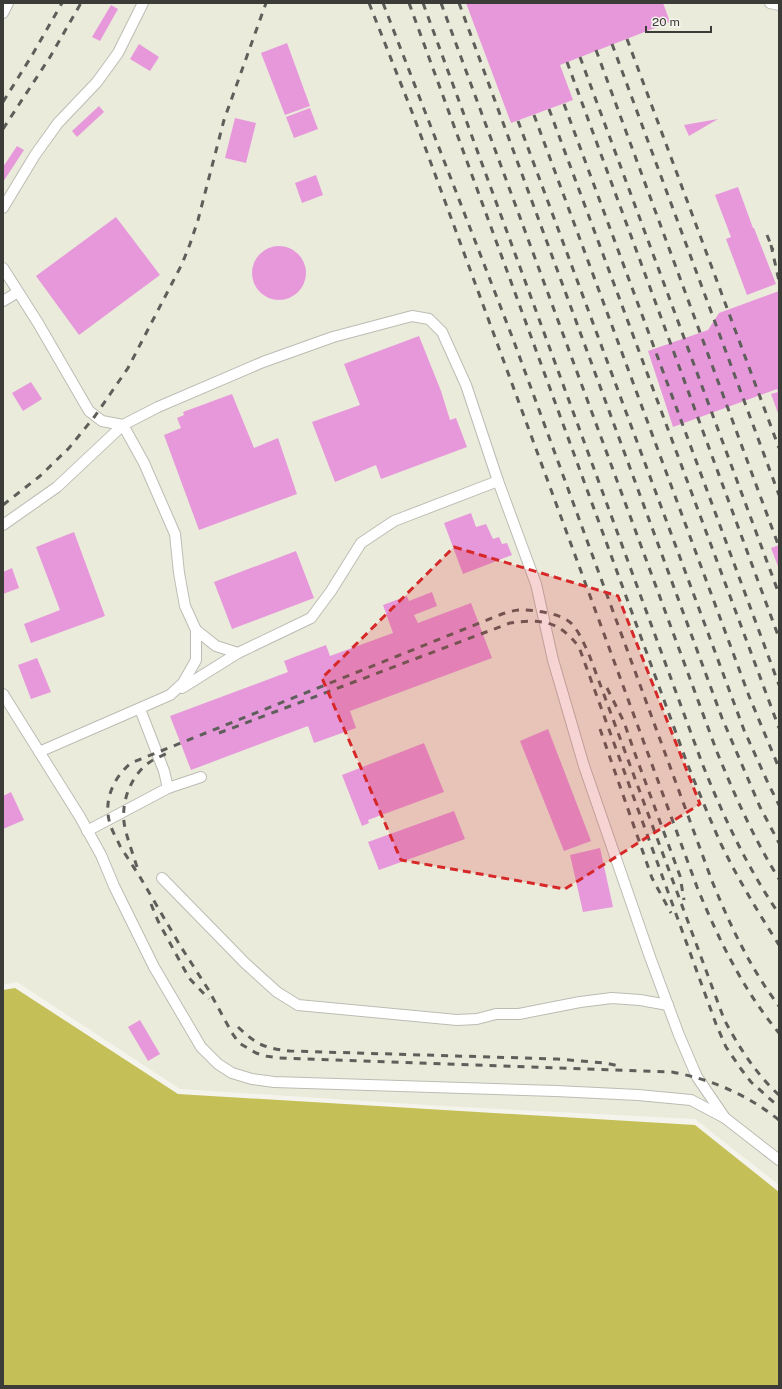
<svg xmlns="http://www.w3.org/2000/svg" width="782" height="1389" viewBox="0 0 782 1389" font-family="'Public Sans',sans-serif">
	<rect width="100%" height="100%" fill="#f4f4ec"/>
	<path fill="#ebebdb" d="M3 3H779V1185L695 1119 442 1106 180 1089 17 982 3 985Z"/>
	<path fill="#c4bf57" d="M15 988 178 1094 695 1125 779 1192V1386H3V990Z"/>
	<g fill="#e698db">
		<path d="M466 3H663L670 22 560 65 573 100 511 123Z"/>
		<path d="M111 5 118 9 100 41 92 37Z"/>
		<path d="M287 43 310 106 285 115 261 53Z"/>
		<path d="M139 44 159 57 150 71 130 59Z"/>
		<path d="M99 106 104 112 77 137 72 131Z"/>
		<path d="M310 108 318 129 294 138 286 117Z"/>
		<path d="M235 118 256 123 246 163 225 158Z"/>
		<path d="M718 119 689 136 684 125Z"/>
		<path d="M17 146 24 150 3 182V167Z"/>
		<path d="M316 175 323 195 302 203 295 183Z"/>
		<path d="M738 187 753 228H754L776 284 747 295 726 239 731 237 715 195Z"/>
		<path d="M116 217 160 275 79 335 36 276Z"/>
		<circle cx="279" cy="273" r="27"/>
		<path d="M779 291V416L771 394 778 392 777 389 673 427 648 351 708 330 719 313Z"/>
		<path d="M419 336 441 391 450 420 456 418 467 447 381 479 376 465 335 482 312 422 360 405 344 364Z"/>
		<path d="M31 382 42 399 23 411 12 393Z"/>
		<path d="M232 394 254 448 278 438 297 494 199 530 164 435 181 428 177 418 184 415 183 412Z"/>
		<path d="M471 513 476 527 486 524 493 539 499 537 502 544 507 543 512 555 463 574 444 523Z"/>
		<path d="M74 532 105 616 31 643 24 624 60 610 36 547Z"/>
		<path d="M779 545V569L771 548Z"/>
		<path d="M296 551 314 598 232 629 214 582Z"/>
		<path d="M12 568 19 588 3 594V572Z"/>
		<path d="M432 592 437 606 414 615 418 623 471 603 492 658 350 711 356 728 314 743 308 726 191 770 170 716 288 672 284 661 326 645 330 656 393 633 383 605 407 596 409 601Z"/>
		<path d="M37 658 51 692 31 699 18 665Z"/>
		<path d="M548 729 591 841 564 851 520 741Z"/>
		<path d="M424 743 444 792 368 820 369 823 362 826 342 775Z"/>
		<path d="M11 792 24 820 3 829V796Z"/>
		<path d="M454 811 465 839 379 870 368 842Z"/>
		<path d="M600 848 613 907 583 912 570 855Z"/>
		<path d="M140 1020 160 1054 148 1061 128 1027Z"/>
	</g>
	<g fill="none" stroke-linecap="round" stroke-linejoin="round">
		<g stroke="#bcbcb4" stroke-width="12">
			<g id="service">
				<path d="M770 3 779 5"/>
				<path d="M3 13 8 3"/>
				<path d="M3 208 35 155 58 123 97 82 118 53 143 3"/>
				<path d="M3 268 38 323 89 411 102 421 123 425 158 407 263 362 333 337 412 316 429 319 442 332 466 385 498 481 536 584 553 660 584 766 650 957 679 1035 697 1077 725 1118"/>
				<path d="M3 301 18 292"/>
				<path d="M3 525 57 487 123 425 144 463 175 534 179 573 185 606 196 630V660L183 683 170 695 39 752"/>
				<path d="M196 630 216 646 238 653 311 618 331 591 361 543 394 521 498 481"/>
				<path d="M182 688 238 653"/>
				<path d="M3 694 80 817 101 855 114 886 154 967 201 1047 218 1064 232 1073 252 1079 274 1082 556 1091 638 1095 691 1100 725 1118 779 1160"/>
				<path d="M140 709 164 771 168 788"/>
				<path d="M87 831 168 788 201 777"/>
				<path d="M162 878 245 963 277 992 298 1005 457 1020 477 1019 496 1014H519L580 1002 612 998 640 1000 668 1005"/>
			</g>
		</g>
		<use href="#service" stroke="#fff" stroke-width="10"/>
		<g stroke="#5e5e5a" stroke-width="3" stroke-dasharray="7 7" stroke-linecap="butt">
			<path d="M369 3 414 117 697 887C718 938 743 990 779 1033"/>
			<path d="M383 3 513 339 712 881C730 925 750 968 779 1006"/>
			<path d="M409 3 687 763C698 790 709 817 721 844 738 879 758 912 779 945"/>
			<path d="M423 3 702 763C723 816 747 867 779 914"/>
			<path d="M441 3 717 752C735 796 754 839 779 879"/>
			<path d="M459 3 722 718 760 807 779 843"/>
			<path d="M627 39 779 448"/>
			<path d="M612 44 779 495"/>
			<path d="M596 50 779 547"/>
			<path d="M580 57 779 594"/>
			<path d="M567 62 779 638"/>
			<path d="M3 102 31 57 62 3"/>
			<path d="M564 104 779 685"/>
			<path d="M549 109 779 728"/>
			<path d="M534 115 749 696 779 768"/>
			<path d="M518 121 744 730 768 783 779 805"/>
			<path d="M3 129 50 57 81 3"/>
			<path d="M767 235 773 250"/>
			<path d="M771 245 779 281"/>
			<path d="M3 505 40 476 69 448 95 416 128 368 182 264 190 244 198 220 224 120 266 3"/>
			<path d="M607 688 624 722 634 751 680 876 684 900"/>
			<path d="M600 729 652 878 671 913"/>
			<path d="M219 733 510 623C542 619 558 620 579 647L716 1024 726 1047 741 1069 751 1082 779 1107"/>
			<path d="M137 867C133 854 128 841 125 828 120 805 129 779 147 764 155 758 164 755 172 751"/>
			<path d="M151 904 158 921 189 978 209 999"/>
			<path d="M238 1027C257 1045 264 1048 290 1051L557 1059 605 1063 619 1066"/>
			<path d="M779 1095C756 1074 738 1046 724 1019L590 657C585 646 580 633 572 624 561 613 535 610 521 610 515 610 508 612 502 614L131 763C113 778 103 801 110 824 112 831 117 839 120 846L140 877 181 947 208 989 232 1033 239 1043 256 1053 265 1056 279 1058 672 1072C713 1080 746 1094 779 1120"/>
		</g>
	</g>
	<path fill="#d62828" fill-opacity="0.2" stroke="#d62828" stroke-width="3" stroke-dasharray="8 5" stroke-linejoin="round" d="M454 547 618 596 700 804 565 889 401 860 322 678Z"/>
	<rect width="782" height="1389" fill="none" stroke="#3b3b38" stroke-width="8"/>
	<path d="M646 26v6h65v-6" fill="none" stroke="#3b3b38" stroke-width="2"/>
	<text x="652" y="26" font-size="12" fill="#3b3b38" stroke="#f4f4ec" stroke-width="3" paint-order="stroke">20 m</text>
</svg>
